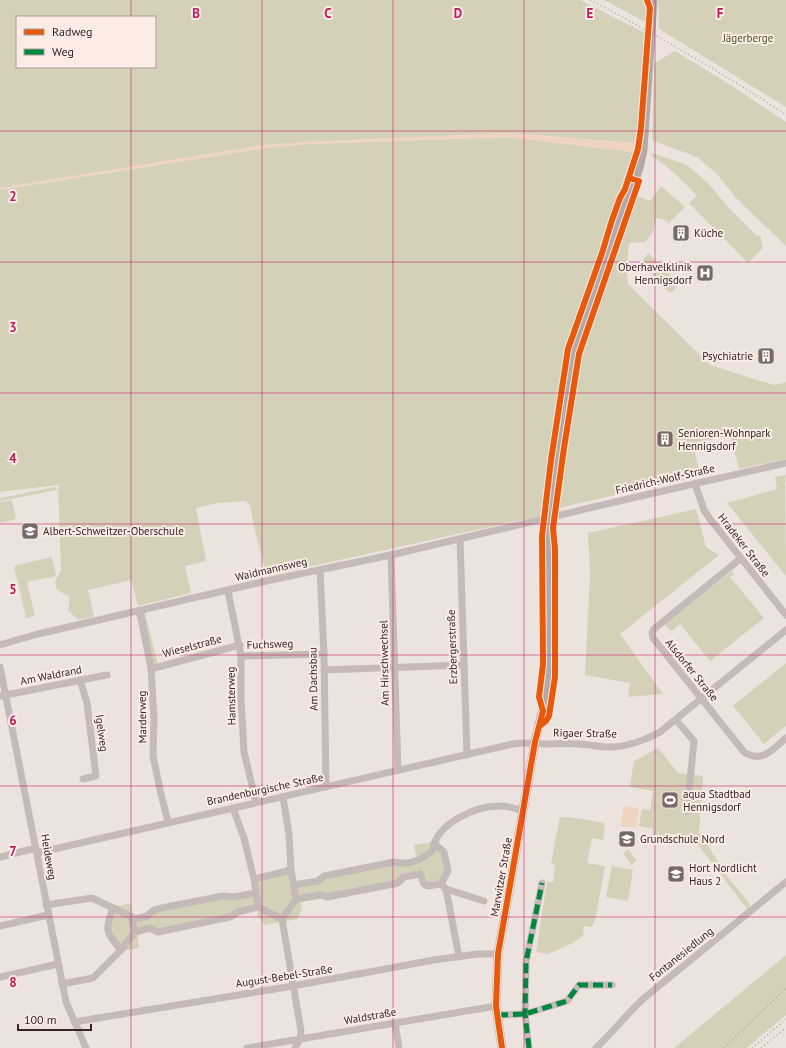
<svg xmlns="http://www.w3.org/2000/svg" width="786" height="1048" viewBox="0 0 786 1048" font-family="'PT Sans',sans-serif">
	<rect width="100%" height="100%" fill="#ede3de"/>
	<g fill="#d4d1b8" fill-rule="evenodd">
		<path d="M0 0H580L645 33 637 130 634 143 509 133 307 142 265 145 0 188ZM17 17H155V67H17Z"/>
		<path d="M604 0H644L647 7V23Z"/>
		<path d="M658 0H786V107L659 29Z"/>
		<path d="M675 51 734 87 786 122V246L736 198 717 174 697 157 656 142 652 139 654 63Z"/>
		<path d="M509 137 633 152 565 347 540 516 267 576 255 531 250 505 245 501 218 503 196 508 206 561 185 566 191 593 138 606 131 580 88 590 94 616 79 620 68 611 70 597 57 590 55 582 61 570 58 485 0 492V190L265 148 307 144Z"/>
		<path d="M653 153 687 165 708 183 727 206 757 236 760 235 763 248 748 263 689 203 697 195 672 171 651 155Z"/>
		<path d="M661 186 685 207 667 225 668 221 656 218 653 232 645 242 629 243 627 271 628 284 710 365 774 385 786 382V459L739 469 730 436 698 442 695 453 701 477 645 488 559 508 582 353 636 195 650 201Z"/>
		<path d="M648 253 672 277 670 280 673 284 679 278 683 281 670 293 651 274 654 271 643 260Z"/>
		<path d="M786 475 785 484 786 576 727 503 777 489 775 477Z"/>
		<path d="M56 487 57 490 0 501V498Z"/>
		<path d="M12 500 16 519 0 523V502Z"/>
		<path d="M696 509 706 547 719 555 620 634 663 694 628 697 630 683 585 675 590 574 588 533Z"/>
		<path d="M52 557 56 576 27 582 35 616 26 618 14 566Z"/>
		<path d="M732 571 734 574 730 577 764 618 710 661 680 624 671 631 665 624Z"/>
		<path d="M145 613 159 669 149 671 136 615Z"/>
		<path d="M786 663V726L764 744 733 706Z"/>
		<path d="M658 748 678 773 703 776 699 832 721 866 720 867 750 904 748 910 692 837 675 834H668L662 838 652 837 653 829 639 826 642 809 650 810 653 791 630 787 634 761Z"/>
		<path d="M561 817H568L605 823 603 840 592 838 587 863 605 866 596 916 592 927 584 926 583 936 573 943 548 954 536 952 547 882H553L555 865 551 864 559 821Z"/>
		<path d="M437 842 445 851 444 885 427 888 420 877 301 902 302 908 298 919 265 925 258 916V910L150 931 137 934 139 948 118 952C103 933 102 929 111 906L131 904 133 916 254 891 251 877 293 867 297 882 417 860 414 845Z"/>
		<path d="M628 849 637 861 631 865 623 853Z"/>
		<path d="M612 866 633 870 628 901 606 897Z"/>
		<path d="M786 955V1015L747 1048H674Z"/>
	</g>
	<g fill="#efd4c2">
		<path d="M509 133 634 143 633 152 509 137 307 144 265 148 0 190V188L265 145 307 142Z"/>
		<path d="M624 806 639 808 636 828 620 826Z"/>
	</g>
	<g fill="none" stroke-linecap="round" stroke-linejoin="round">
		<g stroke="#c5bab8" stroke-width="7">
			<path d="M695 484 704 510 710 519 786 615"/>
			<path d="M460 539 467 755"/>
			<path d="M391 555 398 770"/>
			<path d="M740 559 654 629 652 633 653 638 744 752C762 764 773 749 786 738"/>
			<path d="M320 570 324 654 326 787"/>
			<path d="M228 591 241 656V699L244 752 256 802"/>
			<path d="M140 611 151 669 154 719 153 756 161 794 168 822"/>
			<path d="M0 645 34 635 266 581 391 555 632 498 786 463"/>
			<path d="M241 656 324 654"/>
			<path d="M0 667 66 1002 86 1048"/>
			<path d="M151 669 240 645"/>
			<path d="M324 670 464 665"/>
			<path d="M80 680 87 703 96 776 83 779"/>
			<path d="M1 696 107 675"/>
			<path d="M676 720 694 741 687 811"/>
			<path d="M233 808 244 838 254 879 258 907 282 919"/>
			<path d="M434 843 444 852 448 871 441 884"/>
			<path d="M0 857 32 849 41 852 513 744C525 742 533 743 544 744 556 744 567 743 578 744 588 744 597 747 606 747 624 748 645 740 660 732L786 630"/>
			<path d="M254 879 291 870"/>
			<path d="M294 885 318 881 324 876 394 862C410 866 422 860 433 850 436 823 477 805 502 806 509 806 517 809 523 811"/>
			<path d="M446 889 484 901"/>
			<path d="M296 899 321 895 327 897 398 883 404 877 420 874 424 884 428 886 441 884 446 889 459 957"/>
			<path d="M46 905 92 898 136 919 147 916 154 910 161 908 223 896 234 897 255 893"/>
			<path d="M113 908C104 931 106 932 121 950"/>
			<path d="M131 917 135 932"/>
			<path d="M282 919 301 1031 300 1039 295 1048"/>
			<path d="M282 919 296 899 291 870 289 834 283 797"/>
			<path d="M0 926 48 915"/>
			<path d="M0 977 58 964"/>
			<path d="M62 984 93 978 121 950 135 932 150 928 158 932 230 917 238 912 258 907"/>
			<path d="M498 1015 525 1014 567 1001 579 985H612"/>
			<path d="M74 1022 293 986 434 960 477 954H498"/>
			<path d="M395 1023 399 1048"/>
			<path d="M247 1048 496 1006"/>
			<path d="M529 1048 525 1014 526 962 542 883"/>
			<path d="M596 1048C613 1032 627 1014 643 999L786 882"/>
		</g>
		<path stroke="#b4a9a7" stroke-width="9" d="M502 1048 496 1006 498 954 535 742 545 701 548 684V518L569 380 575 351 584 323 639 168 643 150 653 0"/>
		<g stroke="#ada4a2" stroke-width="1.5" stroke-dasharray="1 3" stroke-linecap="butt">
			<path d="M590 0C657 35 723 73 786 115"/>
			<path d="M724 1048 786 988"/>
			<path d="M752 1048 786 1019"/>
			<path d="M761 1048 786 1028"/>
		</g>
		<g stroke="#00873e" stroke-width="5" stroke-dasharray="10 5" stroke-linecap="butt">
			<path d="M498 1015 525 1014 567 1001 579 985H612"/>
			<path d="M529 1048 525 1014 526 962 542 883"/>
		</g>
		<g stroke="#faebe5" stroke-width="8">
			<g id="cycleway">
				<path d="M541 725 546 721 549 716 555 677V549L553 528 564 448 579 354 639 181 629 178"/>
				<path d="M502 1048 496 1006 498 954 535 742 543 711 539 697 543 664 542 536 551 460 568 349 602 253 612 220 620 198 625 189 638 149 641 128 650 8 647 0"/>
			</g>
		</g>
		<use href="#cycleway" stroke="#e8590c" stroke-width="6"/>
	</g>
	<path fill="none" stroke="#c2185b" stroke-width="1" stroke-opacity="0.55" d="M131 0V17M262 0V1048M393 0V1048M524 0V1048M655 0V1048M131 67V1048M0 131H786M0 262H786M0 393H786M0 524H786M0 655H786M0 786H786M0 917H786"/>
	<defs>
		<g id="building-square" transform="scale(0.9)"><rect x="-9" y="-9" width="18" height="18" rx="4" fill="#766966" stroke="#faebe5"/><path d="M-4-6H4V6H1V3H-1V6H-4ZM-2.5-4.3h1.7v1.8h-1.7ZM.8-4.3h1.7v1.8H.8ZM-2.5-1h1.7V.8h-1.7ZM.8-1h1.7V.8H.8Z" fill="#fff"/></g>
		<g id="hospital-square" transform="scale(0.9)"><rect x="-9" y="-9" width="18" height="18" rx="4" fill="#766966" stroke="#faebe5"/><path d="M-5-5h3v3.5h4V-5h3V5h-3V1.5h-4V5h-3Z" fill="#fff"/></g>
		<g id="school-square" transform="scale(0.9)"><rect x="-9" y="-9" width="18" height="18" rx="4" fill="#766966" stroke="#faebe5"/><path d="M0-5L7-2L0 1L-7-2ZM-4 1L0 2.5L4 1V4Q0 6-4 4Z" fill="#fff"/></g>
		<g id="stadium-square" transform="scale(0.9)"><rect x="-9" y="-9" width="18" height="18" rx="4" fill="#766966" stroke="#faebe5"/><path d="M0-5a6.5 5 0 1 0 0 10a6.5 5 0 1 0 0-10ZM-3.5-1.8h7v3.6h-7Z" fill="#fff"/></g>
	</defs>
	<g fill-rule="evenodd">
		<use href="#building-square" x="681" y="233"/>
		<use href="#hospital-square" x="705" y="273"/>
		<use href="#building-square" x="766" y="356"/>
		<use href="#building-square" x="665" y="439"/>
		<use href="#school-square" x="30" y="531"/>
		<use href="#stadium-square" x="670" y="800"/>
		<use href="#school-square" x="627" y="839"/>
		<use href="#school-square" x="676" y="874"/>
	</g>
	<g text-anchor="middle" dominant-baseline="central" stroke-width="4" stroke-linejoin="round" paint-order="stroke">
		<g font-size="11" fill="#515628" stroke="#faebe5">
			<text x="748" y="38">Jägerberge</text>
		</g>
		<g font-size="11" fill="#362726" stroke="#faebe5" text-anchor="start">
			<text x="694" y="233">Küche</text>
			<text x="692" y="267" text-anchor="end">Oberhavelklinik<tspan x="692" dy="13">Hennigsdorf</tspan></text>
			<text x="753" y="356" text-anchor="end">Psychiatrie</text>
			<text x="678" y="433">Senioren-Wohnpark<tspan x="678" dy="13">Hennigsdorf</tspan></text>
			<text x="43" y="531">Albert-Schweitzer-Oberschule</text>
			<text x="683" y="794">aqua Stadtbad<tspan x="683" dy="13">Hennigsdorf</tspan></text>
			<text x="640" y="839">Grundschule Nord</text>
			<text x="689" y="868">Hort Nordlicht<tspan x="689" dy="13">Haus 2</tspan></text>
		</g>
		<g font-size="11" fill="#362726" stroke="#faebe5">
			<text transform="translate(665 479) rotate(-13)">Friedrich-Wolf-Straße</text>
			<text transform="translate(744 545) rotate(52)">Hradeker Straße</text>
			<text transform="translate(271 569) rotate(-13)">Waidmannsweg</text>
			<text transform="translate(270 644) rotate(-2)">Fuchsweg</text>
			<text transform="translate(192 646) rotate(-15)">Wieselstraße</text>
			<text transform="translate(452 647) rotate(-92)">Erzbergerstraße</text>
			<text transform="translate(384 663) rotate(-91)">Am Hirschwechsel</text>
			<text transform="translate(692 670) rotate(51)">Alsdorfer Straße</text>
			<text transform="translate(51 675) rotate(-11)">Am Waldrand</text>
			<text transform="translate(313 679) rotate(-91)">Am Dachsbau</text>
			<text transform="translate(231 696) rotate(-91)">Hamsterweg</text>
			<text transform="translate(142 717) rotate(-91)">Marderweg</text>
			<text transform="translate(102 733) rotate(82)">Igelweg</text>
			<text transform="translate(585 733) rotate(1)">Rigaer Straße</text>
			<text transform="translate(265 789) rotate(-12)">Brandenburgische Straße</text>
			<text transform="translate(49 857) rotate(80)">Heideweg</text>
			<text transform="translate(501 877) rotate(-80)">Marwitzer Straße</text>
			<text transform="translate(681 954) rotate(-39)">Fontanesiedlung</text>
			<text transform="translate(284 976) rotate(-9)">August-Bebel-Straße</text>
			<text transform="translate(370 1016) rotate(-10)">Waldstraße</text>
		</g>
	</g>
	<g font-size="13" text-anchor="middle" font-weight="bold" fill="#c2185b" stroke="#faebe5" stroke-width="4" stroke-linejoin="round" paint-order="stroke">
		<text x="196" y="18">B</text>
		<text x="328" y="18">C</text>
		<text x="458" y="18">D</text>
		<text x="590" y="18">E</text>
		<text x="720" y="18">F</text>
		<text x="13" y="201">2</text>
		<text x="13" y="332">3</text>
		<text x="13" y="463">4</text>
		<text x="13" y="594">5</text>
		<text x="13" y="725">6</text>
		<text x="13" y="856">7</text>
		<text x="13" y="987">8</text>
	</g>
	<rect x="16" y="16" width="140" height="52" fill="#faebe5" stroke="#ac9d99"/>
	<rect x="24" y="29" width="20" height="6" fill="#e8590c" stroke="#ac9d99"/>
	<text x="52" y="36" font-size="12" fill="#362726">Radweg</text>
	<rect x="24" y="49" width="20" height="6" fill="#00873e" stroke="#ac9d99"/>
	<text x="52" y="56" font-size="12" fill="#362726">Weg</text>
	<path d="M18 1024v6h73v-6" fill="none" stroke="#362726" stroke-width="2"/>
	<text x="24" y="1024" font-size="12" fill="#362726" stroke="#faebe5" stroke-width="3" paint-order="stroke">100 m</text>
</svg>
